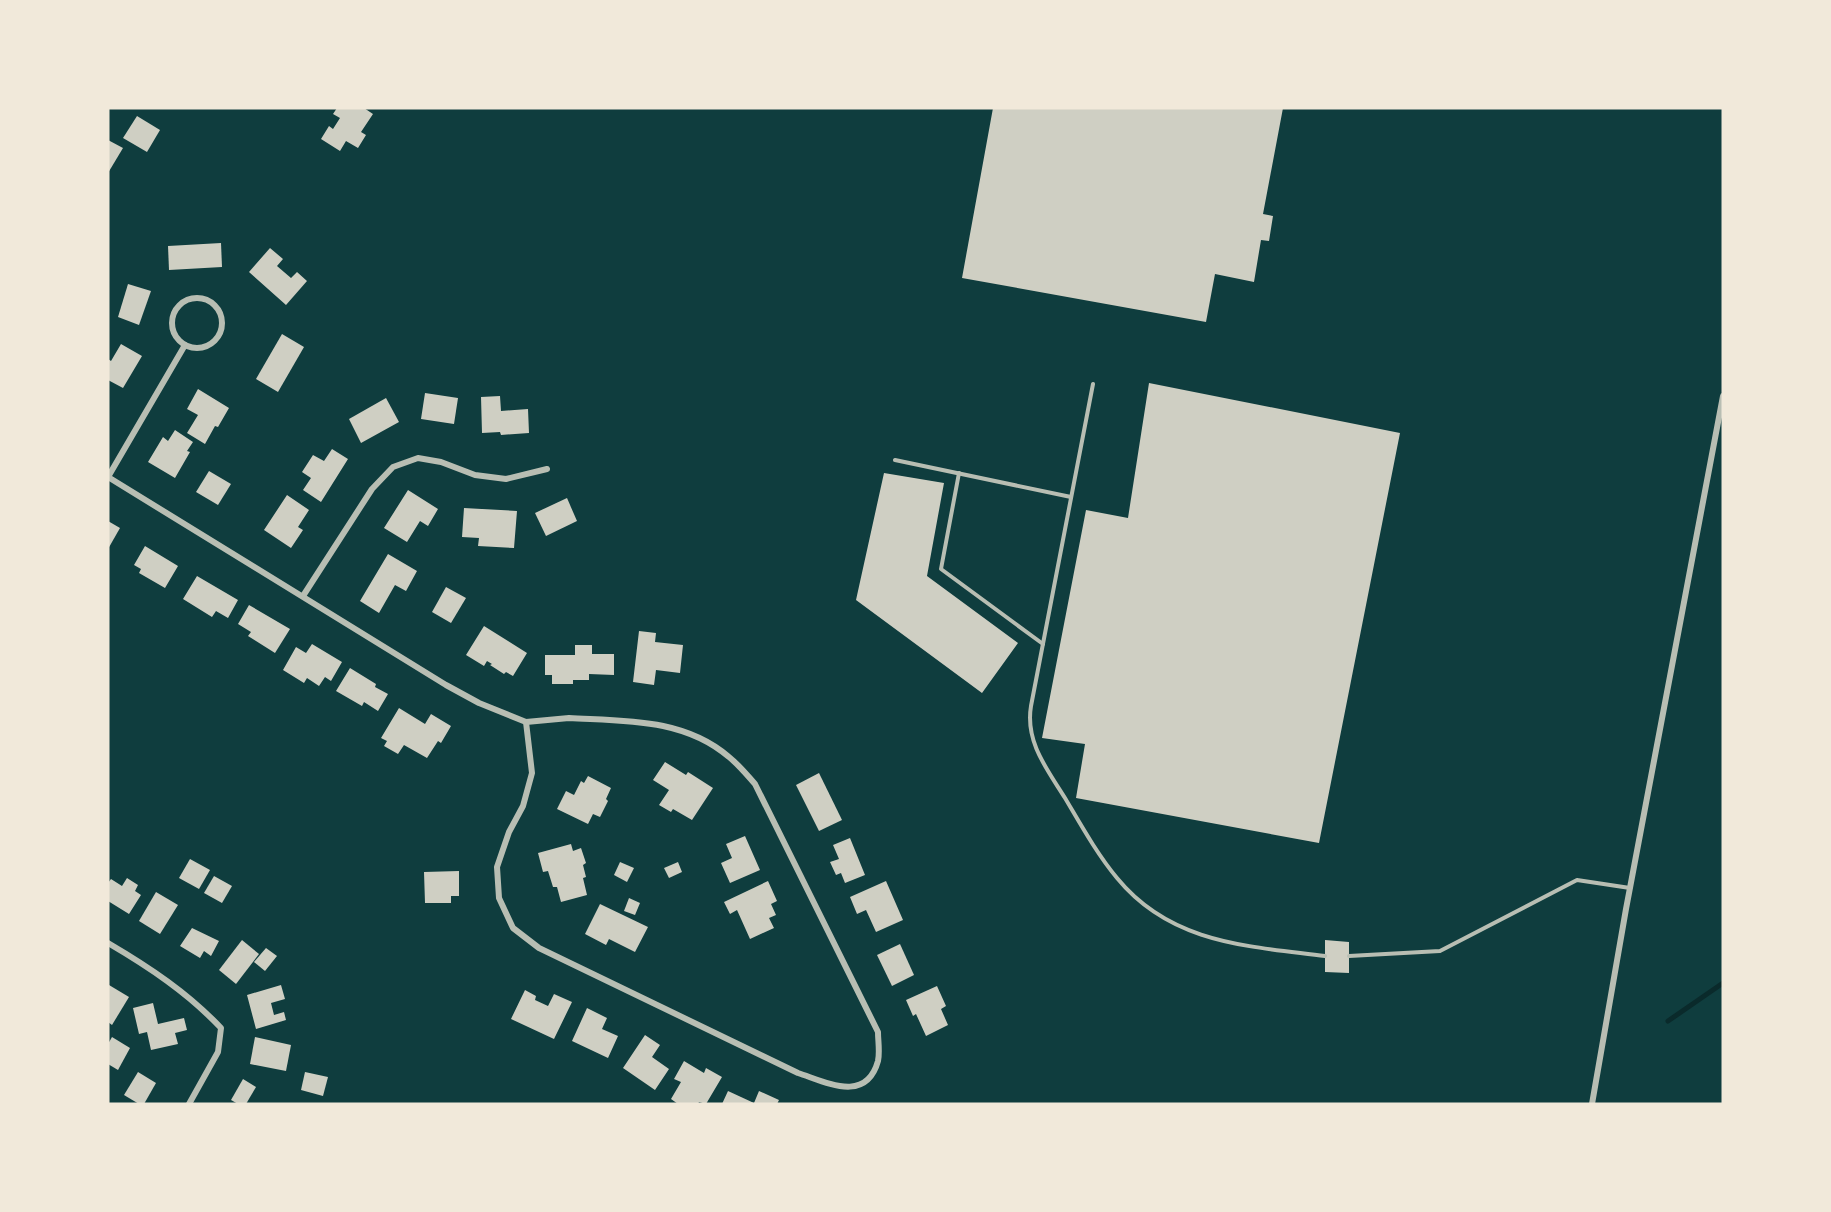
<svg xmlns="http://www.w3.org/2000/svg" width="1831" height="1212" viewBox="0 0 1831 1212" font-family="Quicksand,sans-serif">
	<rect width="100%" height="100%" fill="#0f3d3e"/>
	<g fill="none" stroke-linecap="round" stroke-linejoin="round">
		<path stroke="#0a2a2b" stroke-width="5" d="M1668 1021 1723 983"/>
	</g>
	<g fill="#cfcfc3">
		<path d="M337 108H364L373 114 361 132 366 135 358 148 346 141 340 151 321 139 329 126 333 129 340 118 333 114Z"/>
		<path d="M993 108H1283L1263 214 1273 216 1269 241 1261 240 1254 282 1215 274 1206 322 962 278Z"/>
		<path d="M137 116 160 130 147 152 123 138Z"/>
		<path d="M108 140 123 148 108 173Z"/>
		<path d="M221 243 222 267 169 270 168 246Z"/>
		<path d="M270 248 283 259 277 266 291 278 297 272 307 281 286 305 249 272Z"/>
		<path d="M128 284 151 291 139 325 118 317Z"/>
		<path d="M282 334 304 347 278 392 256 379Z"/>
		<path d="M121 344 142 356 123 388 108 380V359L111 361Z"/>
		<path d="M1149 383 1400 433 1319 843 1076 798 1085 744 1042 738 1086 510 1128 518Z"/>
		<path d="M198 389 229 408 218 427 215 426 205 444 187 433 198 415 187 409Z"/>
		<path d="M425 393 458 398 454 424 421 419Z"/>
		<path d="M500 396 501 411 528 409 529 433 501 435 500 432 482 433 481 397Z"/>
		<path d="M386 398 399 422 361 443 349 419Z"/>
		<path d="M175 430 193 442 187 451 190 452 175 478 148 462 163 437 168 441Z"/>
		<path d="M332 449 348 459 321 502 303 490 311 478 302 472 313 455 324 461Z"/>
		<path d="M209 471 231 484 218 505 196 492Z"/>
		<path d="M884 473 944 483 927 576 1018 643 982 693 856 600Z"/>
		<path d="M408 490 438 509 428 526 420 521 407 542 384 528Z"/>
		<path d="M287 495 309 510 298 527 303 530 291 548 264 530Z"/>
		<path d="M567 498 577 521 546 536 535 513Z"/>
		<path d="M464 508 517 511 514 548 478 546 479 538 462 537Z"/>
		<path d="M108 521 120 528 108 549Z"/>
		<path d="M145 546 178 566 165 588 139 573 141 569 134 565Z"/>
		<path d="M388 554 417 571 406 591 395 585 379 613 360 601Z"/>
		<path d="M197 576 238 600 228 618 216 611 212 617 183 599Z"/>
		<path d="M446 587 466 598 451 623 432 612Z"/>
		<path d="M249 605 290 629 275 653 248 636 251 632 238 624Z"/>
		<path d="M484 626 527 653 513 676 506 672 504 674 490 665 492 664 487 661 484 666 466 655Z"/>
		<path d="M639 631 656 633 655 642 683 645 680 673 656 670 654 685 633 682Z"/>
		<path d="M312 644 342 662 331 681 325 677 319 686 307 678 304 683 283 670 296 647 306 653Z"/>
		<path d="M575 645H592V654H614V675L589 674V680H573V684H552V675H545V655H575Z"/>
		<path d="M350 668 376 684 375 687 388 694 378 711 364 702 362 706 336 691Z"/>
		<path d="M399 708 425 724 431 714 451 726 441 743 438 741 427 758 404 745 398 754 384 746 387 741 381 738Z"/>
		<path d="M665 762 686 775 688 772 713 788 692 820 673 809 671 812 659 805 669 790 653 780Z"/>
		<path d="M819 773 842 820 819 831 796 785Z"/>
		<path d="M588 776 611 788 606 799 608 801 600 817 593 814 588 824 557 809 566 791 574 795 581 781 584 783Z"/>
		<path d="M745 836 760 870 730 883 721 863 732 858 726 844Z"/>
		<path d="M850 838 865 875 845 883 841 873 836 875 830 862 839 859 833 845Z"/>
		<path d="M571 844 573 851 581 848 586 863 583 865 586 877 583 878 587 895 561 902 557 887H553L548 871 543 872 538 853Z"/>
		<path d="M190 859 210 870 199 889 179 878Z"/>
		<path d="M620 862 634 868 627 882 614 875Z"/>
		<path d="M678 862 682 872 669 878 664 868Z"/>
		<path d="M459 871V896H451V903H425L424 872Z"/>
		<path d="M214 876 232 886 222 903 204 893Z"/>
		<path d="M127 878 138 885 135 891 141 895 129 914 108 901V883L111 879 122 886Z"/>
		<path d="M768 881 777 901 771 904 776 915 769 918 774 928 750 939 737 910 730 914 724 902Z"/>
		<path d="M886 881 903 920 876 932 866 910 857 914 850 897Z"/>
		<path d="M156 892 178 905 160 934 139 921Z"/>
		<path d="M629 898 640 903 635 915 624 911Z"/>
		<path d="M600 904 648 927 635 952 609 939 606 945 585 934Z"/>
		<path d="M192 928 219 941 211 956 204 951 200 958 180 946Z"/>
		<path d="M242 940 259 954 236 984 219 970Z"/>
		<path d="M1325 940 1349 942V973L1325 972Z"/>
		<path d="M900 944 914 975 892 986 877 955Z"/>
		<path d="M266 948 277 956 265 971 254 962Z"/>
		<path d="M109 985 129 997 112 1025 108 1022Z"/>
		<path d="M281 985 285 999 271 1003 274 1015 284 1012 286 1020 256 1029 247 995Z"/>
		<path d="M937 986 946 1006 941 1009 948 1025 926 1036 916 1014 913 1016 906 1000Z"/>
		<path d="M525 990 536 996 535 1000 548 1006 554 994 572 1002 554 1039 511 1019Z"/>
		<path d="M153 1003 158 1024 184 1018 187 1030 175 1033 178 1044 151 1050 147 1032 139 1034 133 1008Z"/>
		<path d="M587 1008 607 1018 602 1029 618 1036 608 1058 572 1041Z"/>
		<path d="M645 1035 660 1045 652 1057 669 1069 655 1090 623 1068Z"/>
		<path d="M112 1037 130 1048 118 1070 108 1064V1044Z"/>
		<path d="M255 1037 291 1045 286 1071 250 1064Z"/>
		<path d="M684 1061 704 1073 706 1068 722 1077 706 1104 699 1102 698 1104H678L671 1099 681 1082 674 1079Z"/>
		<path d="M138 1072 156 1083 144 1104H139L124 1095Z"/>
		<path d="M305 1072 328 1077 323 1096 301 1090Z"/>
		<path d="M243 1079 256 1087 246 1104H238L231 1100Z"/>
		<path d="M728 1091 754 1103 759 1091 779 1100 777 1104H722Z"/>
	</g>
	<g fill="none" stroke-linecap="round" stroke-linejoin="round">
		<g stroke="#b8beb3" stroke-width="4">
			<path d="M1093 384 1031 706C1025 742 1047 769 1065 798 1081 825 1097 854 1117 878 1171 944 1248 946 1325 956"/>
			<path d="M895 460 1071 497"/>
			<path d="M959 473 941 569 1043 644"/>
			<path d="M1349 956 1440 951 1577 880 1630 888"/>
		</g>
		<g stroke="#b8beb3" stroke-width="6">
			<circle cx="197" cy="323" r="25"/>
			<path d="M108 477 446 685 479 703 526 722"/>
			<path d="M108 477 185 345"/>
			<path d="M303 596 372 489 393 467 418 458 441 462 475 475 506 479 547 469"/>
			<path d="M569 718C624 721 684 718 729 757 739 765 747 775 755 784L878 1032C878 1041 880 1052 878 1061 866 1104 826 1082 798 1073L539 948 513 928 499 898 497 867 509 832 523 806 532 773 526 722Z"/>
			<path d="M108 943C149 967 188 993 221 1028L218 1052 189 1104"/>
			<path d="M1592 1104 1626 909 1723 396"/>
		</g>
	</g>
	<rect width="1831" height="1212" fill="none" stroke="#f1e9da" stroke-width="219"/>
</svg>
